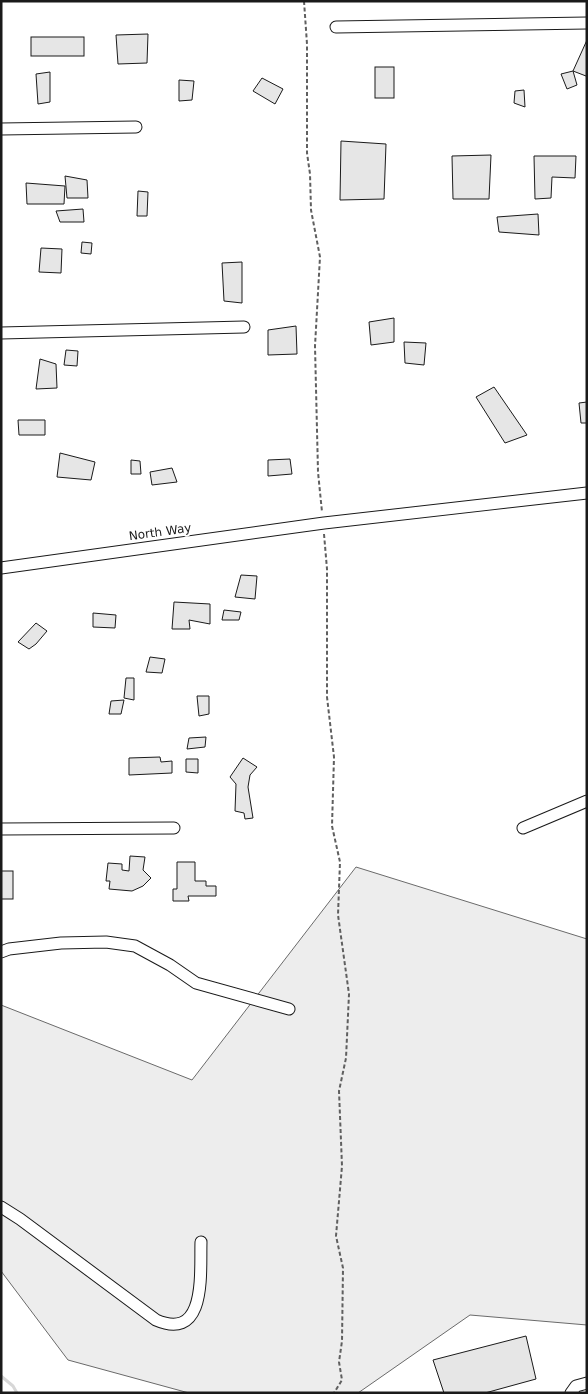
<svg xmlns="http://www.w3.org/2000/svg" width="588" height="1394" viewBox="0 0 588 1394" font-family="'DejaVu Sans',sans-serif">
	<rect width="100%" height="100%" fill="#fff"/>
	<path fill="#ededed" stroke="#6a6a6a" d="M356 867 587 939V1325L470 1315 358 1393H189L68 1360 1 1271V1005L192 1080Z"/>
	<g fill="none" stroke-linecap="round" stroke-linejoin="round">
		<path stroke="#d7d7d7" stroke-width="3" d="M1 1376 13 1386 17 1393"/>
	</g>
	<g fill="#e6e6e6" stroke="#1a1a1a">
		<path d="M148 34 147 63 118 64 116 35Z"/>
		<rect x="31" y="37" width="53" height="19"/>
		<path d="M587 40V75L586 76 573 71Z"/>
		<rect x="375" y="67" width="19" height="31"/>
		<path d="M573 71 577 85 567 89 561 74Z"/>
		<path d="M50 72V102L38 104 36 74Z"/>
		<path d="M262 78 283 89 275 104 253 91Z"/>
		<path d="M179 80 194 81 192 100 179 101Z"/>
		<path d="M524 90 525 107 514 103 515 91Z"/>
		<path d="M341 141 386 144 384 199 340 200Z"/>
		<path d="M491 155 489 199H453L452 156Z"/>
		<path d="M534 156H576L575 178 552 177 551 198 535 199Z"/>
		<path d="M65 176 87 180 88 198H67Z"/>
		<path d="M26 183 65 186 64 204H27Z"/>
		<path d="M138 191 148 192 147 216H137Z"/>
		<path d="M83 209 84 222H60L56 211Z"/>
		<path d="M538 214 539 235 499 232 497 217Z"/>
		<path d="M82 242 92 243 91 254 81 253Z"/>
		<path d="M41 248 62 249 61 273 39 272Z"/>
		<path d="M242 262V303L224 301 222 263Z"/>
		<path d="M394 318V342L371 345 369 322Z"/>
		<path d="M296 326 297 354 268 355V330Z"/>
		<path d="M404 342 426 343 424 365 405 363Z"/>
		<path d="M66 350 78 351 77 366 64 365Z"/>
		<path d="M40 359 56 364 57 388 36 389Z"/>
		<path d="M494 387 527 435 505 443 476 397Z"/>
		<path d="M587 402V423H581L579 403Z"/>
		<path d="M18 420H45V435H19Z"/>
		<path d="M60 453 95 462 91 480 57 477Z"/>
		<path d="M290 459 292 474 268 476V460Z"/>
		<path d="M131 460 140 461 141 474H131Z"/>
		<path d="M172 468 177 482 152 485 150 472Z"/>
		<path d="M241 575 257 576 255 599 235 597Z"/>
		<path d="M174 602 210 604V624L189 620 190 629H172Z"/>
		<path d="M224 610 241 612 239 620H222Z"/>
		<path d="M93 613 116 615 115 628 93 627Z"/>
		<path d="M36 623 47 631 36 644 29 649 18 642Z"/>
		<path d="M150 657 165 659 162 673 146 672Z"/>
		<path d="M126 678H134V700L124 698Z"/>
		<path d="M197 696H209V714L199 716Z"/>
		<path d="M124 700 121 714H109L111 701Z"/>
		<path d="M206 737 205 747 187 749 189 738Z"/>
		<path d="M160 757 161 762 172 761V773L129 775V758Z"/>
		<path d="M243 758 257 767 250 775 248 787 253 818 245 819 244 813 235 811 236 784 230 777Z"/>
		<path d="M186 759H198V773L186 772Z"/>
		<path d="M130 856 145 857 143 870 151 878 143 886 132 891 109 889 110 881H106L108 863 122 864V870L129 871Z"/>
		<path d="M177 862H195V881H206V886H216V896H188L189 901H173V889H177Z"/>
		<rect x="1" y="871" width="12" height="28"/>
		<path d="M526 1336 536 1379 485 1393H444L433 1360Z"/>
	</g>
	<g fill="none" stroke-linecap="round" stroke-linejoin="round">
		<g stroke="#1a1a1a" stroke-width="13">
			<g id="minor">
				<path d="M336 27 587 23"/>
				<path d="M1 129 136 127"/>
				<path d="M1 333 244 327"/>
				<path d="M1 568 324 523 587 493"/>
				<path d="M523 828 587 801"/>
				<path d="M1 829 174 828"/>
				<path d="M1 952 9 949 61 943 106 942 135 946 170 965 196 983 289 1009"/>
				<path d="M1 1207 20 1219 156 1320C207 1342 200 1273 201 1242"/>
				<path d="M571 1393 576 1386 587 1383"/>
			</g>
		</g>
		<g stroke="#5f5f5f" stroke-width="2" stroke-dasharray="4 2.5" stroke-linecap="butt">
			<path d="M304 1 307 44V153L310 174 311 210 320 257 315 346 318 472 322 512"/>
			<path d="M324 534 327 569V697L334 757 332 826 340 862 338 915 349 994 346 1058 339 1091 342 1166 336 1236 343 1268 342 1341 339 1362 342 1380 334 1393"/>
		</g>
		<use href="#minor" stroke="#fff" stroke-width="11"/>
	</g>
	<g text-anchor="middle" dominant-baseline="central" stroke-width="4" stroke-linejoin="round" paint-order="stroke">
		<g font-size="12" fill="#1a1a1a" stroke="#fff">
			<text transform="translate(160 532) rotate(-8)">North Way</text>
		</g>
	</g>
	<rect width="588" height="1394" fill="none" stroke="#1a1a1a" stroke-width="5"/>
</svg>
